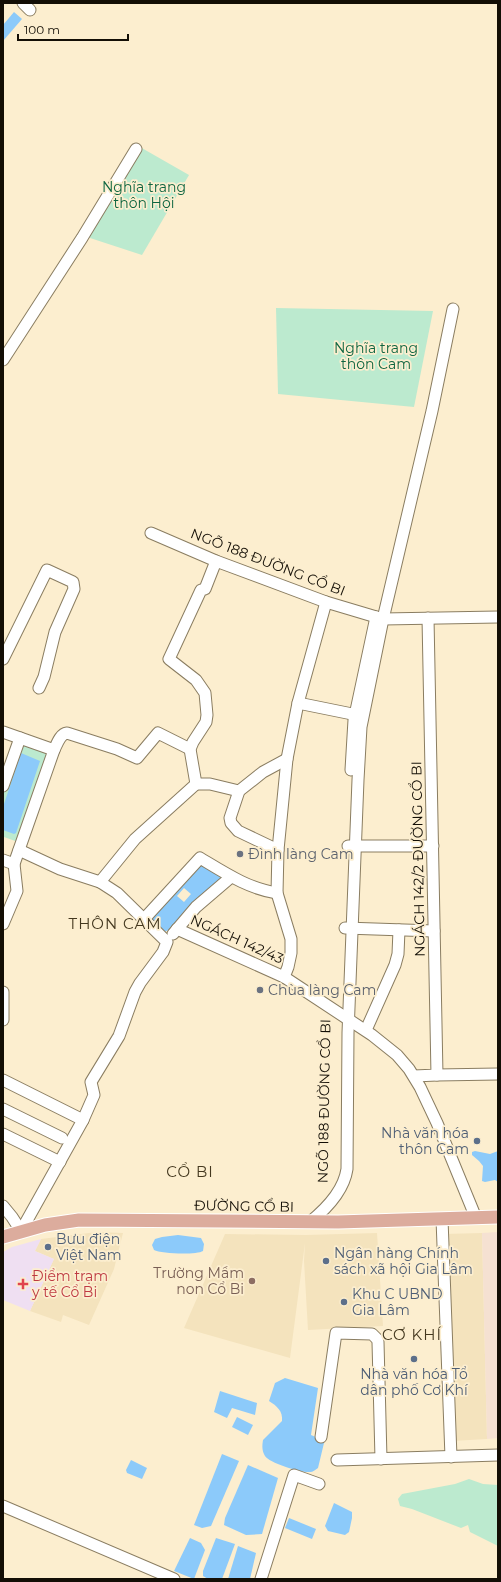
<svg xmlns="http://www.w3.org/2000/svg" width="501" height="1582" viewBox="0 0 501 1582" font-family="Montserrat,sans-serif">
	<rect width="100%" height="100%" fill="#fceecf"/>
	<g fill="#f4e3bd">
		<path d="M97 1232 123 1233 114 1269 89 1325 63 1315 61 1322 30 1311 54 1259 35 1251 41 1239Z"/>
		<path d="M377 1233 383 1326 308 1330 304 1261 305 1243 290 1358 184 1328 225 1234 306 1235Z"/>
		<path d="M482 1233 487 1439 452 1441 444 1234Z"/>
	</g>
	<path fill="#f5e1d2" d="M498 1232V1438L487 1439 482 1233Z"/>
	<path fill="#efdff2" d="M41 1239 35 1251 54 1259 30 1311 3 1300V1252L12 1247Z"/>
	<g fill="#bceacf">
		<path d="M140 147 189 175 142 255 87 237Z"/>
		<path d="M276 308 433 311 414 407 278 394Z"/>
		<path d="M20 738 54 750 21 843 4 837 3 839V786Z"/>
		<path d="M469 1479 483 1484 498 1485V1546L470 1532 468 1525 461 1528 412 1509 400 1506 398 1499 402 1494 455 1484Z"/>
	</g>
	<g fill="#8ccafa" fill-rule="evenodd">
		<path d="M14 12 22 19 3 41V25Z"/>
		<path d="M21 753 40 761 16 833 14 834 3 830V807Z"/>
		<path d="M204 863 222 877V879L171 929 164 932 151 921V918L198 866ZM184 888 191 894 184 902 177 896Z"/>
		<path d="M475 1151 490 1154 498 1151V1182L495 1180 485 1182 482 1181 483 1166 479 1161 472 1155V1152Z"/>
		<path d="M178 1235 201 1238 204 1244 203 1251C197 1255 161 1254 154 1250L152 1245 155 1239 162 1237Z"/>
		<path d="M285 1378 318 1388 311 1435 323 1440 324 1443 318 1468C315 1470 313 1472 310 1472 302 1473 269 1463 265 1456 262 1451 262 1446 263 1440L282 1421C283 1411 277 1406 269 1401L275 1383Z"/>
		<path d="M220 1391 257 1403 255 1415 232 1408 227 1418 214 1412Z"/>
		<path d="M237 1417 253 1425 248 1435 232 1427Z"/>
		<path d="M222 1454 239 1461 211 1526 202 1528 194 1525Z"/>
		<path d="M131 1460 147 1468 142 1479 127 1473 126 1470Z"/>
		<path d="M248 1465 278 1478 262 1534 246 1535 224 1525 225 1518Z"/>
		<path d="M334 1503 352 1512V1518L349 1532 345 1535 328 1531 325 1526Z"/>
		<path d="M289 1518 316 1529 312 1539 285 1528Z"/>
		<path d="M190 1538 201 1543 205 1550 194 1579 174 1571Z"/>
		<path d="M216 1538 235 1544 222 1579H208L203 1576V1571Z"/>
		<path d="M238 1546 256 1553 250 1579H228Z"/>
	</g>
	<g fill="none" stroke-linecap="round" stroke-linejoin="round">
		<g stroke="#8a7d61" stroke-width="13">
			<g id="minor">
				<path d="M23 3 30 10"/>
				<path d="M3 360 82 238 136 149"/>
				<path d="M151 533 216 561 326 602 383 619 498 617"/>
				<path d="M326 602 298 703 287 759 278 850 277 893 291 939V953L288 967 284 977 372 1035 397 1055 409 1069 420 1087 437 1123 476 1218"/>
				<path d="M3 659 47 570 73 582 74 589 55 632 44 677 39 688"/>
				<path d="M298 703 362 716"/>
				<path d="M3 732 54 750 14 864 17 891 3 924"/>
				<path d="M54 750C57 744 60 734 67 733L117 749 137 758 158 733 190 749"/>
				<path d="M351 770 354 720 376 617"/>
				<path d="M196 784H210L239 791"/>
				<path d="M3 786 20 738"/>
				<path d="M348 846H433"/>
				<path d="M19 850 60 869 100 882"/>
				<path d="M278 850 238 831 231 823 230 818 239 791 263 772 287 759"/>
				<path d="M3 860 14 864"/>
				<path d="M144 919 200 858C225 873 249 889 277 893"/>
				<path d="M345 928 434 931"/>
				<path d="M177 929 284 977"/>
				<path d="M173 934 196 907 231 877"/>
				<path d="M3 992V1020"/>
				<path d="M366 1030 395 965 398 954 399 930"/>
				<path d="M437 1075 498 1074"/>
				<path d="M414 1076 437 1075 428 618"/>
				<path d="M3 1080 83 1120"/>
				<path d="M3 1109 62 1138"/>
				<path d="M3 1134 60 1162"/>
				<path d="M3 1206 12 1217 21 1231"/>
				<path d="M442 1219 451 1457"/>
				<path d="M310 1222C326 1209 344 1190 347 1169L348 1033 358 780 361 727 383 619 432 411 453 309"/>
				<path d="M21 1231 83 1120 94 1095 91 1082 119 1036 135 992 140 983 163 952 167 942 117 893 100 882 135 839 196 784 190 749 193 742 206 722 207 715 205 693 196 680 169 659 201 590 205 589 216 561"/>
				<path d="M321 1437 336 1333 372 1334 377 1339 378 1342 381 1459"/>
				<path d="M337 1460 498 1455"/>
				<path d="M3 1506 174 1579"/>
				<path d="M261 1579 294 1475 319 1484"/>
			</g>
		</g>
		<g stroke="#fff" stroke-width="15">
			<path id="major" d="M3 1237 45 1225 79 1220 338 1222 498 1217"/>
		</g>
		<use href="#minor" stroke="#fff" stroke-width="11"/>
		<use href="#major" stroke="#dcac9d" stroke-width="13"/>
	</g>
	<g fill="#6b7280" stroke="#fceecf" stroke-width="1.5">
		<circle cx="240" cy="854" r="4"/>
		<circle cx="260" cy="990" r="4"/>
	</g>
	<g fill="#5c6f8a" stroke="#fceecf" stroke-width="1.5">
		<circle cx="477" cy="1141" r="4"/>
		<circle cx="48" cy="1247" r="4"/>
		<circle cx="326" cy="1261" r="4"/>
		<circle cx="344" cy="1302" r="4"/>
		<circle cx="414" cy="1359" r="4"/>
	</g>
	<circle fill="#8d6e63" stroke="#fceecf" stroke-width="1.5" cx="252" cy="1281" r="4"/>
	<path fill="#e0444e" stroke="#fceecf" stroke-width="1.5" d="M21 1278h4v4h4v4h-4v4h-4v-4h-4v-4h4z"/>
	<g text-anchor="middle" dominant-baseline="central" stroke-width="3.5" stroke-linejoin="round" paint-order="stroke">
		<g font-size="14" fill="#0d6540" stroke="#fceecf">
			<text x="144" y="187">Nghĩa trang<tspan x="144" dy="16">thôn Hội</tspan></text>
			<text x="376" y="348">Nghĩa trang<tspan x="376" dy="16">thôn Cam</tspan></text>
		</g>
		<g font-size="14" fill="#130e05" stroke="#fceecf">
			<text transform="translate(268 562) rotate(21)">NGÕ 188 ĐƯỜNG CỔ BI</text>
			<text transform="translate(418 859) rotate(-91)">NGÁCH 142/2 ĐƯỜNG CỔ BI</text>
			<text transform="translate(237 939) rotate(24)">NGÁCH 142/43</text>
			<text transform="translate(324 1101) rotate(-89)">NGÕ 188 ĐƯỜNG CỔ BI</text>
			<text transform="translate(244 1206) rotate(1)">ĐƯỜNG CỔ BI</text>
		</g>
		<g font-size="14" fill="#5b616d" stroke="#fceecf" text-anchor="start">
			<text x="248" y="854">Đình làng Cam</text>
			<text x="268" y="990">Chùa làng Cam</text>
		</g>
		<g font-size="14" fill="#4e5e75" stroke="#fceecf" text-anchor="start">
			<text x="469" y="1133" text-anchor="end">Nhà văn hóa<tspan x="469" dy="16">thôn Cam</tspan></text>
			<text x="56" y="1239">Bưu điện<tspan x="56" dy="16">Việt Nam</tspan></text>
			<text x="334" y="1253">Ngân hàng Chính<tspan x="334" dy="16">sách xã hội Gia Lâm</tspan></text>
			<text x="352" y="1294">Khu C UBND<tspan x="352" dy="16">Gia Lâm</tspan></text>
			<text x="414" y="1374" text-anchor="middle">Nhà văn hóa Tổ<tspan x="414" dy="16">dân phố Cơ Khí</tspan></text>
		</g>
		<g font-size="14" fill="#785e54" stroke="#fceecf" text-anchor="end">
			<text x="244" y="1273">Trường Mầm<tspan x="244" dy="16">non Cổ Bi</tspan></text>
		</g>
		<g font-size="14" fill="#be3a42" stroke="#fceecf" text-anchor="start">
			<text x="32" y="1276">Điểm trạm<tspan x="32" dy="16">y tế Cổ Bi</tspan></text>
		</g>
		<g font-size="15" letter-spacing="1" fill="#44381f" stroke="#fceecf">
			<text x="115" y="923">THÔN CAM</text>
			<text x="190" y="1171">CỔ BI</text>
			<text x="412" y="1334">CƠ KHÍ</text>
		</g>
	</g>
	<rect width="501" height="1582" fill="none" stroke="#130e05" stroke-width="8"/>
	<path d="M18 34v6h110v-6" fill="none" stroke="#130e05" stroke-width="2"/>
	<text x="24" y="34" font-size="12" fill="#130e05" stroke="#fceecf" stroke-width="3" paint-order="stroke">100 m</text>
</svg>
